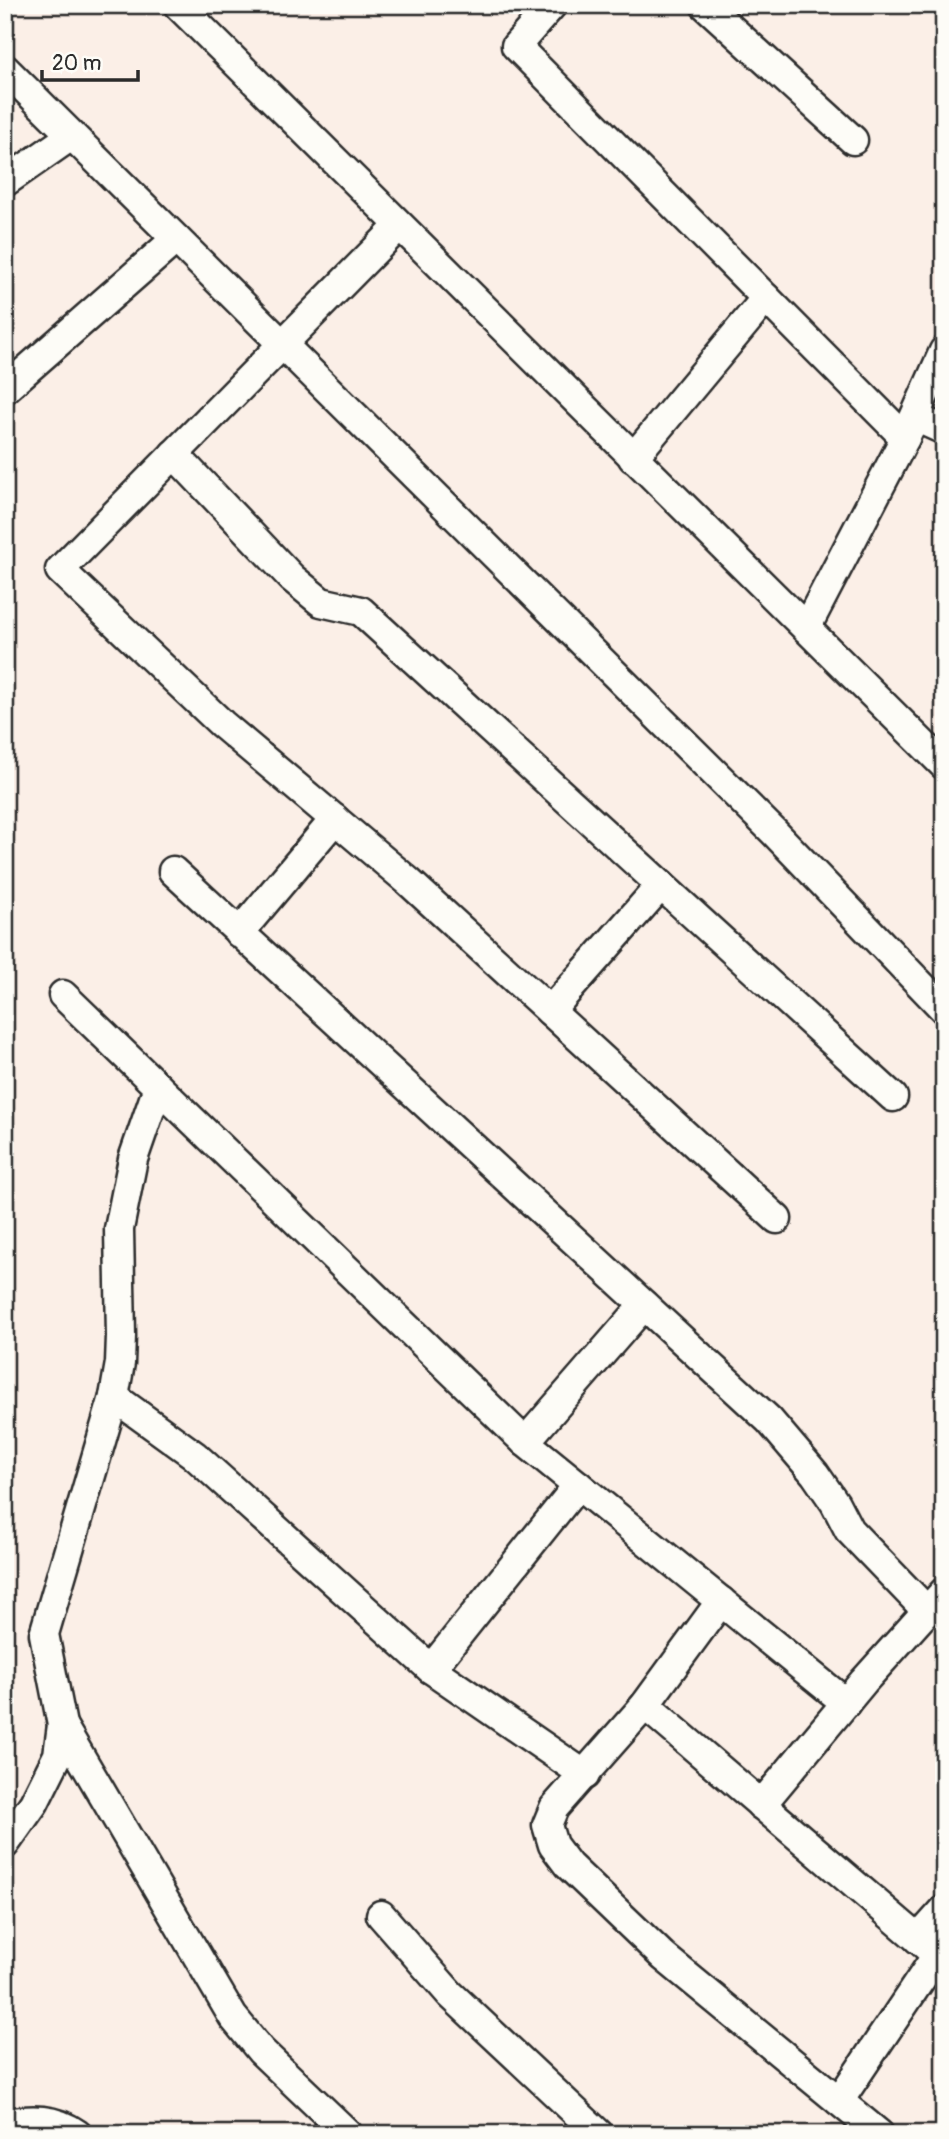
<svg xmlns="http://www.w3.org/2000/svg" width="949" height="2139" viewBox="0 0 949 2139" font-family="Pangolin,sans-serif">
	<rect width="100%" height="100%" fill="#fbefe7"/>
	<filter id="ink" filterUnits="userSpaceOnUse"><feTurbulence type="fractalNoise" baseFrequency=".0143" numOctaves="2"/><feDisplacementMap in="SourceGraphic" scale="14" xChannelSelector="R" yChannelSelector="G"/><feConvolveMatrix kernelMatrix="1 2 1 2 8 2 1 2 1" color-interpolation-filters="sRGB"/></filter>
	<g filter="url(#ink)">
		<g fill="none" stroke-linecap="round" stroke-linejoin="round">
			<g stroke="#2b2b2b" stroke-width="33">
				<g id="street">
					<path d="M178 5 944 765"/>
					<path d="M552 5 516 46 905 438"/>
					<path d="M705 5 853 140"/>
					<path d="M5 69 774 832 944 1009"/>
					<path d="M5 182 71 136"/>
					<path d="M399 226 60 570 222 724 408 881 777 1219"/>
					<path d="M5 389 176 239"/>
					<path d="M915 417 944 430"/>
					<path d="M174 454 292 578 321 602 361 611 893 1097"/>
					<path d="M633 458 766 298"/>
					<path d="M806 628 905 438 944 351"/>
					<path d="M173 871 769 1420 815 1474 835 1503 849 1530 927 1611"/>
					<path d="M239 933 335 819"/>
					<path d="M63 995 525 1442 846 1703"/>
					<path d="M550 1011 661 885"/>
					<path d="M114 1397 194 1455 431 1669 585 1775"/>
					<path d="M525 1442 644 1305"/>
					<path d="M721 1601 645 1705 554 1808 547 1825 553 1845 568 1865 664 1957 879 2134"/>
					<path d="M431 1669 578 1485"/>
					<path d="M645 1705 944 1961"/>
					<path d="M62 1725 233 2017 261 2051 348 2134"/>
					<path d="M761 1805 864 1681 944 1592"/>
					<path d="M5 1844 34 1803 58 1755 62 1725 44 1634 114 1397 120 1363 121 1336 119 1229 133 1159 158 1087"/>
					<path d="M381 1915 450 1994 599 2134"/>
					<path d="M918 1939 944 1910"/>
					<path d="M839 2101 937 1955"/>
					<path d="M5 2123C32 2119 54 2118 77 2134"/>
				</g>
			</g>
			<use href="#street" stroke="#fdfcf7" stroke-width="28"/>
		</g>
	</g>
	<rect width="949" height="2139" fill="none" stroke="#fdfcf7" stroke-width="28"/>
	<rect x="14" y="14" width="921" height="2111" fill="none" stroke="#2b2b2b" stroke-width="2.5" filter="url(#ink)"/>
	<path d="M42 70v10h96v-10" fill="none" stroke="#2b2b2b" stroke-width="3.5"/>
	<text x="52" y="70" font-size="21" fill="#2b2b2b" stroke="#fdfcf7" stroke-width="5" paint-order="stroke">20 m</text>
</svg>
